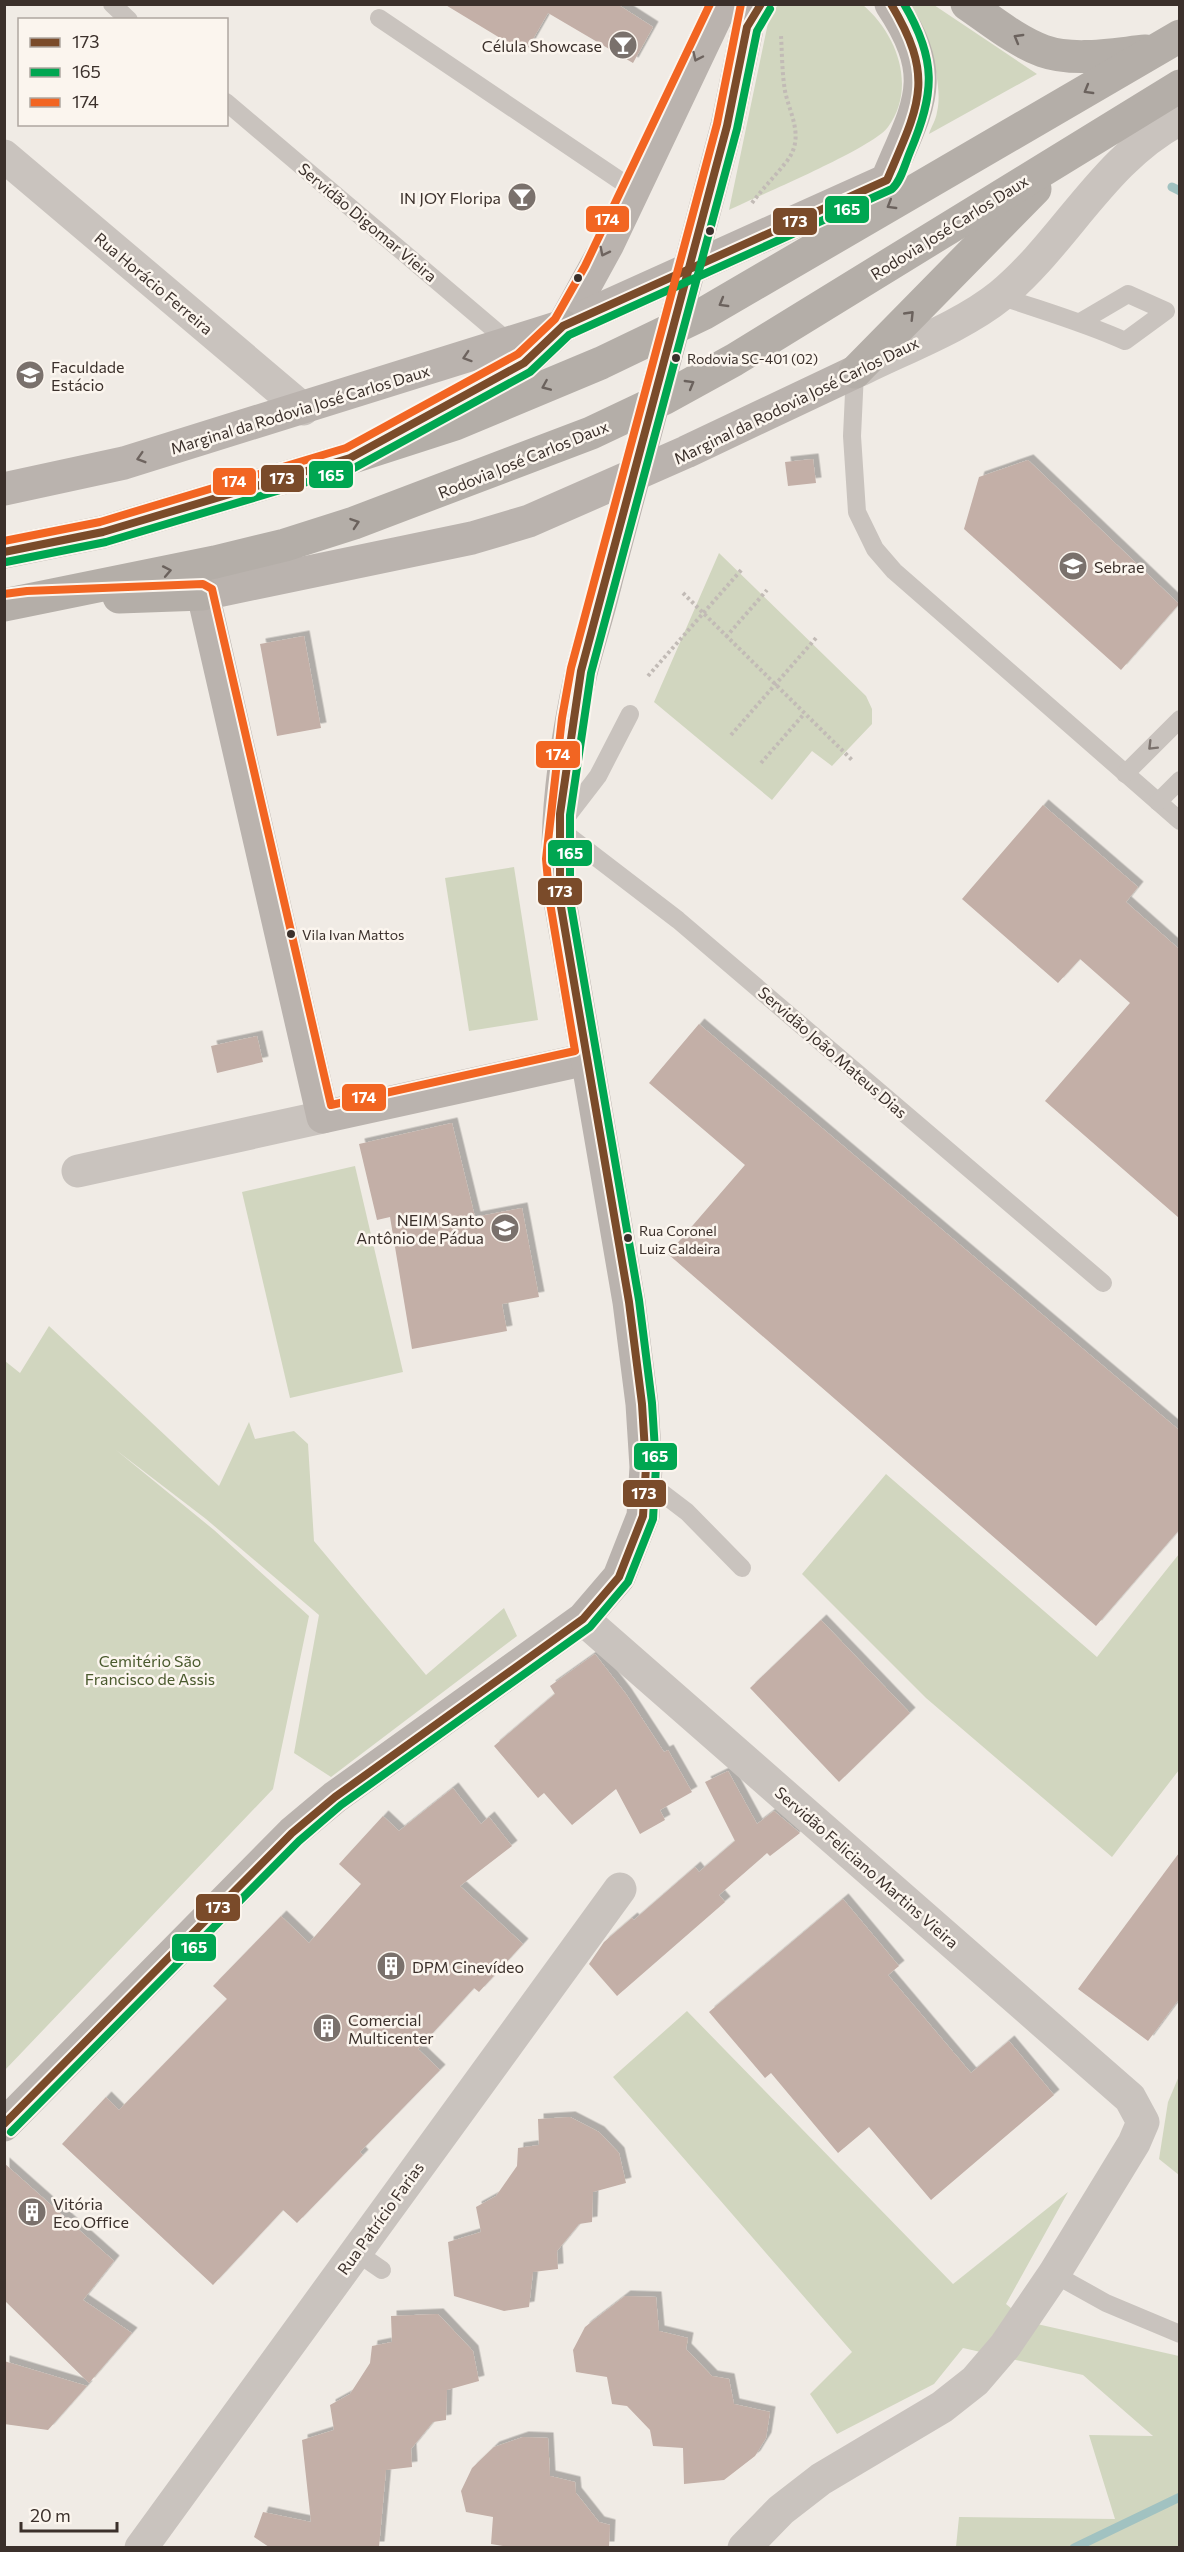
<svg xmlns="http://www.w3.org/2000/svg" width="1184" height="2552" viewBox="0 0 1184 2552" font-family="Commissioner,sans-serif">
	<defs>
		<filter id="shadow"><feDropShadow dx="5.5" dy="-5.5" stdDeviation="0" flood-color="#0004"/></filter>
	</defs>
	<rect width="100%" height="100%" fill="#f0ebe5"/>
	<g fill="#d1d6bf">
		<path d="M778 5H863C897 34 917 87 888 127 873 148 758 196 729 210L769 18Z"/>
		<path d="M911 5H934L1037 74 929 134C931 127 936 120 937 112 944 84 927 28 911 5Z"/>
		<path d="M719 553 866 696 872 709V724L832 766 812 751 772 800 654 702Z"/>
		<path d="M514 867 538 1020 469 1031 445 878Z"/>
		<path d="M355 1166 403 1372 290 1398 242 1192Z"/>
		<path d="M49 1326 219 1486 249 1422 255 1439 294 1431 308 1444 314 1541 426 1675 504 1608 517 1636 331 1777 294 1753 319 1615 206 1519 116 1450 214 1530 309 1616 273 1789 5 2070V1361L20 1373Z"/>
		<path d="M886 1474 1097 1657 1179 1554V1770L1112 1857 926 1698 802 1574Z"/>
		<path d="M687 2011 953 2284 1068 2192 1006 2304 1028 2322 1179 2356V2547H956L959 2517 1115 2519 1089 2435 1153 2436 1083 2375 963 2348 934 2384 837 2434 810 2394 852 2352 613 2077Z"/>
		<path d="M1179 2076V2175L1159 2159 1168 2102Z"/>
	</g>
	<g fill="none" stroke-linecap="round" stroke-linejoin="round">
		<g stroke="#a1c2c1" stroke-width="9">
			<path d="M1172 187 1180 191"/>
			<path d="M1074 2548 1180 2497"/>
		</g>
	</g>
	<g fill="#c3afa7" filter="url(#shadow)">
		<path d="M444 4H617L653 27 633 63 548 13 525 53Z"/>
		<path d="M813 459 816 483 788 486 785 462Z"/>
		<path d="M1028 460 1179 604 1121 670 964 529 979 477Z"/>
		<path d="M304 636 321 728 277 736 260 644Z"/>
		<path d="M1043 805 1138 887 1126 902 1179 949V1218L1045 1101 1130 1003 1080 959 1058 983 962 899Z"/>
		<path d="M699 1024 1179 1430V1530L1096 1626 668 1254 745 1165 649 1083Z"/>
		<path d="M257 1036 263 1062 217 1073 211 1046Z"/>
		<path d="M452 1123 475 1217 522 1208 539 1297 502 1304 507 1331 412 1349 390 1217 377 1220 359 1144Z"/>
		<path d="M821 1620 910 1713 839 1782 750 1688Z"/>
		<path d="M595 1654 626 1694 664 1752 668 1750 692 1792 660 1810 665 1820 640 1834 616 1789 572 1825 544 1793 538 1798 494 1746 555 1694 550 1686Z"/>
		<path d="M728 1771 757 1824 774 1811 800 1833 770 1856 767 1853 719 1895 725 1902 617 1996 589 1964 604 1942 632 1918 634 1920 695 1867 699 1872 735 1841 705 1782Z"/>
		<path d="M453 1788 481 1824 489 1817 512 1846 460 1886 523 1944 479 1992 474 1988 418 2049 440 2070 360 2152 363 2155 297 2223 283 2210 213 2285 62 2144 106 2097 119 2110 227 1999 213 1986 281 1916 309 1943 361 1884 339 1864 383 1816 399 1831Z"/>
		<path d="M1179 1853V1999L1148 2041 1078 1989Z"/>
		<path d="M843 1899 899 1966 888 1975 971 2073 1009 2041 1054 2095 931 2200 869 2127 838 2153 771 2073 765 2078 709 2012Z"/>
		<path d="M570 2117 599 2132 619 2153 626 2183 593 2192 592 2222 579 2224 557 2251 558 2269 533 2272 529 2307 504 2311 454 2296 448 2242 481 2232 476 2207 496 2196 517 2166 518 2148 539 2145 538 2119Z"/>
		<path d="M4 2163 114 2261 83 2300 132 2333 89 2383 4 2300Z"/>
		<path d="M625 2296 656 2297 659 2331 688 2338 686 2349 712 2376 729 2379 734 2404 770 2412 766 2438 755 2456 724 2480 684 2484 683 2448 653 2446 650 2430 627 2406 612 2404 607 2377 576 2372 573 2350 585 2327Z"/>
		<path d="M438 2314 473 2351 479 2381 447 2390 446 2420 433 2422 411 2449 412 2467 386 2470 379 2547H269L254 2537 263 2512 311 2522 302 2440 334 2430 330 2405 350 2394 370 2363 372 2346 392 2342 391 2316Z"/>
		<path d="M4 2361 87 2386 48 2430 4 2424Z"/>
		<path d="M523 2437 548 2438 550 2476 575 2482 576 2493 599 2522 610 2525 609 2547H509L491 2544 493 2517 466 2512 461 2491 472 2468 494 2447Z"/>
	</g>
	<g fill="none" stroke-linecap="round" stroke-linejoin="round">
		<g stroke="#c2bbb6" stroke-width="4" stroke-dasharray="3 3" stroke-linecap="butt">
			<path d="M752 203C763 188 776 175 787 161 805 137 790 115 785 91 782 73 782 53 781 35"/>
			<path d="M683 593 853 761"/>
			<path d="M726 637 767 590"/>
			<path d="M648 676 743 568"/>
			<path d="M731 735 816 638"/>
			<path d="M761 763 804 714"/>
		</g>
		<g stroke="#c9c3be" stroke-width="18">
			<path d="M112 4 129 20"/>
			<path d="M379 18 634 190"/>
			<path d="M226 102 510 343"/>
			<path d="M1000 296C1043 311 1083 322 1125 341L1166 311 1128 294 1082 321"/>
			<path d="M855 372 852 436 857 512 875 549 894 571 1180 821"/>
			<path d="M630 714 598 776 558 828 678 920 1103 1283"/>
			<path d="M1125 774 1180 719"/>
			<path d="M1158 802 1180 780"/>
			<path d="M645 1480 687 1512 742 1568"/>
			<path d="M356 2252 382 2270"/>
			<path d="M1054 2274 1106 2303 1180 2334"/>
		</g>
		<g stroke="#c9c3be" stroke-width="33">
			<path d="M4 156 303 409"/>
			<path d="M860 370C904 348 963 326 1001 295 1066 241 1103 159 1180 119"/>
			<path d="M78 1171 323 1117"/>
			<path d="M583 1619 1130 2098 1143 2122 1134 2143 1054 2274 1005 2346 975 2381 942 2407 821 2479 781 2510 744 2548"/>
			<path d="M141 2548 620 1889"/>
		</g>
		<g stroke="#bab3ae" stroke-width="33">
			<path d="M727 126 752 4"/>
			<path d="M563 326 608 244 722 4"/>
			<path d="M4 489 124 463 563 326 887 180C918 105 941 79 891 4"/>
			<path d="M587 1059 323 1117 203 594 472 538 529 521 686 452 855 372"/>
			<path d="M4 2125 292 1833 335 1797 583 1619 619 1577 643 1516 646 1467 642 1404 629 1302 560 901C553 826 565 747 581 673 588 644 598 615 605 585"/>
		</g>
		<g stroke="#b4aea8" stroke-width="33">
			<path d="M967 4C992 21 1016 41 1043 51 1074 62 1114 54 1146 51"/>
			<path d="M855 372 1035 189"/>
			<path d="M434 413 524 363 563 326"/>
			<path d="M4 552 103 532 350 458 455 424 601 363 703 314 1180 36"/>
			<path d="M119 597 203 594"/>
			<path d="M4 605 215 562 285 545 354 523 591 433 665 398 734 360 1180 86"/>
		</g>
		<path stroke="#bab3ae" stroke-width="33" d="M605 585 727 126"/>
		<g stroke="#fbf5ee" stroke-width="12">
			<g id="bus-1">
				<path d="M4 552 103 532 350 458 524 363 563 326 887 180C919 105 936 79 891 4"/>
				<path d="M4 2124 292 1833 335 1797 583 1619 619 1577 643 1516 646 1467 642 1404 629 1302 560 901V814L581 671 727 126 747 27 761 4"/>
			</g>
		</g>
		<g stroke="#fbf5ee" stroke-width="12">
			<g id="bus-2">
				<path d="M6 562 106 542 354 468 530 372 569 335 892 189C901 181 905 164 910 152 935 93 937 60 904 4"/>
				<path d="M11 2132 299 1841 341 1805 590 1627 628 1582 653 1519 656 1466 652 1403 639 1300 570 900V815L591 673 737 129 757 31 770 9"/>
			</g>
		</g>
		<g stroke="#fbf5ee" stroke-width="12">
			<g id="bus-3">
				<path d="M4 541 100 522 346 448 518 354 555 319 585 266 710 4"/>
				<path d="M4 594 27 591 203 584 212 589 331 1105 575 1051 550 903 546 859 562 718 571 668 717 124 741 4"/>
			</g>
		</g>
		<use href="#bus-1" stroke="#7a4b2a" stroke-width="8"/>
		<use href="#bus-2" stroke="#00a651" stroke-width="8"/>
		<use href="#bus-3" stroke="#f26522" stroke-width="8"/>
	</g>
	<defs><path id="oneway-chevron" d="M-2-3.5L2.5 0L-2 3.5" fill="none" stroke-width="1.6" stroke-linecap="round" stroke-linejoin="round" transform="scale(1.5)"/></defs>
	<g stroke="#6b625d">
		<use href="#oneway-chevron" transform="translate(1018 38) rotate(-150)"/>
		<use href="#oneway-chevron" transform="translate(1088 90) rotate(150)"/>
		<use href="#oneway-chevron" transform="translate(891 205) rotate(149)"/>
		<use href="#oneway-chevron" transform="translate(723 303) rotate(150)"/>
		<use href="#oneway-chevron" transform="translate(910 315) rotate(-46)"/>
		<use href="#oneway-chevron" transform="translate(690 384) rotate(-30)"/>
		<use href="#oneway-chevron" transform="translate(546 386) rotate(157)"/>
		<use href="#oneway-chevron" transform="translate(355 523) rotate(-19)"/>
		<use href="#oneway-chevron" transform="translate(167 571) rotate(-11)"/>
	</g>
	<g stroke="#6e645f">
		<use href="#oneway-chevron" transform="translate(697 57) rotate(115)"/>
		<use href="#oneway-chevron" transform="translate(604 252) rotate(117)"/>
		<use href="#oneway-chevron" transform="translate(467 357) rotate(162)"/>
		<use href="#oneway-chevron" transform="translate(141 458) rotate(163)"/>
	</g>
	<use stroke="#7b726d" href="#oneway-chevron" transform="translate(1152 746) rotate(135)"/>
	<defs>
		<g id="bar-disc" transform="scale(1.5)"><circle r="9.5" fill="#7a716c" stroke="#fbf5ee"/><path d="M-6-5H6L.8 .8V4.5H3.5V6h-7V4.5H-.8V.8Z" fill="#fff"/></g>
		<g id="university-disc" transform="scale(1.5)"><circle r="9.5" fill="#7a716c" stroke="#fbf5ee"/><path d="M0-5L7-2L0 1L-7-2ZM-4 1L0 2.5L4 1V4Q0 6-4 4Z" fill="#fff"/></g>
		<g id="school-disc" transform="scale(1.5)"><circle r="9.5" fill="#7a716c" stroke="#fbf5ee"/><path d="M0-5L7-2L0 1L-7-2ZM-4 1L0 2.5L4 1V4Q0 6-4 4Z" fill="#fff"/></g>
		<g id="building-disc" transform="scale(1.5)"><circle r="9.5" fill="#7a716c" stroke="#fbf5ee"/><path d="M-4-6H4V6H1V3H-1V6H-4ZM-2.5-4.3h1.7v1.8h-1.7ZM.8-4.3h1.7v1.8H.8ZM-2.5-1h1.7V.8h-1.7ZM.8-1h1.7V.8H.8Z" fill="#fff"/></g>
	</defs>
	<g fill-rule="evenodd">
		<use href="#bar-disc" x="623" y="45"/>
		<use href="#bar-disc" x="522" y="197"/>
		<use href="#university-disc" x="30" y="375"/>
		<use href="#university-disc" x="1073" y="566"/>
		<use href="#school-disc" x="505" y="1228"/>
		<use href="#building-disc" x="391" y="1966"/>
		<use href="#building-disc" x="327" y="2028"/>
		<use href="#building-disc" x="32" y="2212"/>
	</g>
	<g fill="#3b302b" stroke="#fbf5ee" stroke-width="2">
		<circle cx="710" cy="231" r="5"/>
		<circle cx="578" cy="278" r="5"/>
		<circle cx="676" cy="358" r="5"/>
		<circle cx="291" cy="934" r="5"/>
		<circle cx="628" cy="1238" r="5"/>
	</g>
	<g text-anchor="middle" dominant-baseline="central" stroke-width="5" stroke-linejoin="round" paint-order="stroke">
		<g font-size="14" fill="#3b302b" stroke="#fbf5ee" text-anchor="start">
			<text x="687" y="358">Rodovia SC-401 (02)</text>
			<text x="302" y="934">Vila Ivan Mattos</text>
			<text x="639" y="1230">Rua Coronel<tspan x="639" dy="18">Luiz Caldeira</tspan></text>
		</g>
		<g font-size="16" fill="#3b302b" stroke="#fbf5ee" text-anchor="start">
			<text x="602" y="45" text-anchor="end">Célula Showcase</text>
			<text x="501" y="197" text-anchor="end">IN JOY Floripa</text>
			<text x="51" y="366">Faculdade<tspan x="51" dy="18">Estácio</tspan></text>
			<text x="1094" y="566">Sebrae</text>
			<text x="484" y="1219" text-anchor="end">NEIM Santo<tspan x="484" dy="18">Antônio de Pádua</tspan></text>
			<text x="412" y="1966">DPM Cinevídeo</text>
			<text x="348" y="2019">Comercial<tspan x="348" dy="18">Multicenter</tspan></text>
			<text x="53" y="2203">Vitória<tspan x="53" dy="18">Eco Office</tspan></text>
		</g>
		<g font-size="16" fill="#3b302b" stroke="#fbf5ee">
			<text transform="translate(368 222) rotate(40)">Servidão Digomar Vieira</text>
			<text transform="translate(949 227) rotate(-32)">Rodovia José Carlos Daux</text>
			<text transform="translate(154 283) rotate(40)">Rua Horácio Ferreira</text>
			<text transform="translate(796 400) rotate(-26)">Marginal da Rodovia José Carlos Daux</text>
			<text transform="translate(300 409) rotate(-17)">Marginal da Rodovia José Carlos Daux</text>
			<text transform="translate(523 459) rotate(-22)">Rodovia José Carlos Daux</text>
			<text transform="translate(833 1052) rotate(41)">Servidão João Mateus Dias</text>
			<text transform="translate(867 1867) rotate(41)">Servidão Feliciano Martins Vieira</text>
			<text transform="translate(380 2218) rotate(-54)">Rua Patrício Farias</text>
		</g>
		<g font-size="16" fill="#4a5a2e" stroke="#fbf5ee">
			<text x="150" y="1660">Cemitério São<tspan x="150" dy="18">Francisco de Assis</tspan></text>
		</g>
	</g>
	<g stroke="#fbf5ee" stroke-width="2">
		<rect x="824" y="195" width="46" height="29" rx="6" fill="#00a651"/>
		<rect x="585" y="205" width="45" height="28" rx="6" fill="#f26522"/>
		<rect x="772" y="207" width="46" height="29" rx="6" fill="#7a4b2a"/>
		<rect x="308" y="460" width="46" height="29" rx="6" fill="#00a651"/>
		<rect x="260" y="464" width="45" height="29" rx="6" fill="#7a4b2a"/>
		<rect x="212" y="467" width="45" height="29" rx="6" fill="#f26522"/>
		<rect x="535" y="740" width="46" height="29" rx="6" fill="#f26522"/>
		<rect x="547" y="839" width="46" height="28" rx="6" fill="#00a651"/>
		<rect x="537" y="877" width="46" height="29" rx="6" fill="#7a4b2a"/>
		<rect x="341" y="1083" width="46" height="29" rx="6" fill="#f26522"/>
		<rect x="633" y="1442" width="45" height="29" rx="6" fill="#00a651"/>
		<rect x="622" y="1479" width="45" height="29" rx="6" fill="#7a4b2a"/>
		<rect x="195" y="1893" width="46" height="29" rx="6" fill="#7a4b2a"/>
		<rect x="171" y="1933" width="46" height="29" rx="6" fill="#00a651"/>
	</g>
	<g font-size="16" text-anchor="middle" font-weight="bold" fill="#fff">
		<text x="847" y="215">165</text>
		<text x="607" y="225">174</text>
		<text x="795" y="227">173</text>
		<text x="331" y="481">165</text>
		<text x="282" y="484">173</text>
		<text x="234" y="487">174</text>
		<text x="558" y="760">174</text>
		<text x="570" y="859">165</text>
		<text x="560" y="897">173</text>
		<text x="364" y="1103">174</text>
		<text x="655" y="1462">165</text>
		<text x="644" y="1499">173</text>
		<text x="218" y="1913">173</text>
		<text x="194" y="1953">165</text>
	</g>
	<rect width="1184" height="2552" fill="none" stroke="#3b302b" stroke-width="12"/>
	<rect x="18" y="18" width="210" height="108" fill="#fbf5ee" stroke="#aea6a0" stroke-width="1.5"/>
	<rect x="30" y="38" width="30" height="9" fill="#7a4b2a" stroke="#aea6a0" stroke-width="1.5"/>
	<text x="72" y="48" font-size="18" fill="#3b302b">173</text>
	<rect x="30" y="68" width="30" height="9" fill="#00a651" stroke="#aea6a0" stroke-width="1.5"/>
	<text x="72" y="78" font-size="18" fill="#3b302b">165</text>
	<rect x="30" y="98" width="30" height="9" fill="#f26522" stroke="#aea6a0" stroke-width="1.5"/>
	<text x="72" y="108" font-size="18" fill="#3b302b">174</text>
	<path d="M21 2522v9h96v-9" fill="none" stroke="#3b302b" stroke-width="3"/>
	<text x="30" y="2522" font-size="18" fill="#3b302b" stroke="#fbf5ee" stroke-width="4.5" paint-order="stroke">20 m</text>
</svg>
